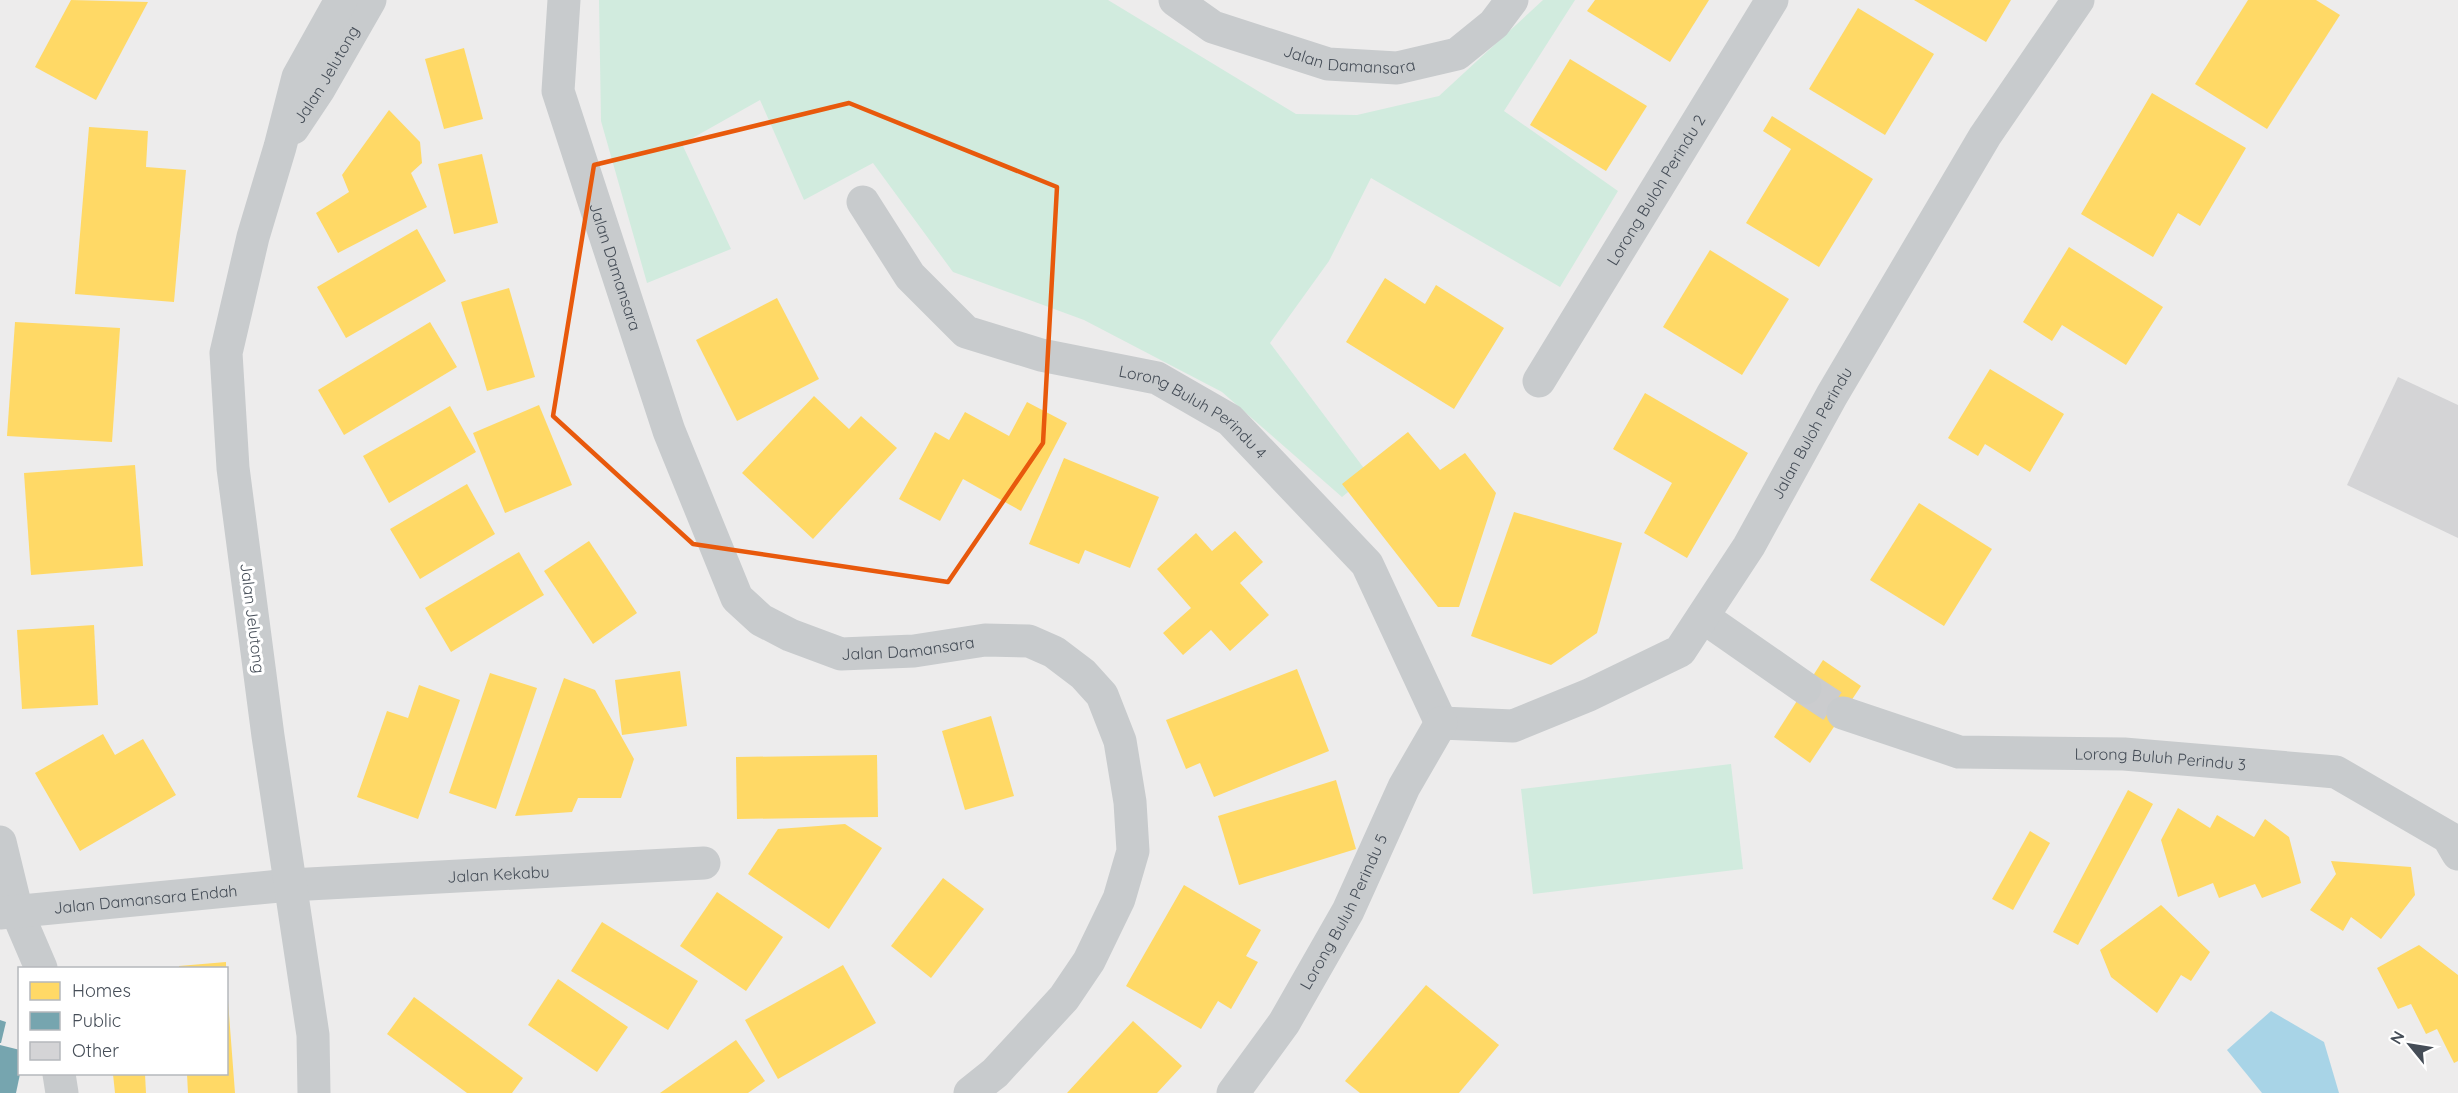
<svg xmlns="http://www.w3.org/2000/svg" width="2458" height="1093" viewBox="0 0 2458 1093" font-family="Quicksand,sans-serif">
	<rect width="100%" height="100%" fill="#edecec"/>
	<g fill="#d1ebde">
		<path d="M599 0H1108L1296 114 1357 115 1439 96 1543 0H1575L1504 111 1618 191 1560 287 1371 178 1329 261 1270 343 1369 475 1342 497 1222 392 1084 320 953 272 873 163 804 200 760 100 682 144 731 249 647 283 601 121Z"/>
		<path d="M1731 764 1743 869 1533 894 1521 789Z"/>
	</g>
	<path fill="#a8d4e7" d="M2271 1011 2324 1042 2339 1093H2262L2227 1050Z"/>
	<g fill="#ffd966">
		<path d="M71 0 148 2 96 100 35 67Z"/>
		<path d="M1595 0H1709L1670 62 1587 11Z"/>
		<path d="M1914 0H2011L1986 42Z"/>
		<path d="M2248 0H2316L2340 15 2267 129 2195 84Z"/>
		<path d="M1858 8 1934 54 1885 135 1809 89Z"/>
		<path d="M464 48 483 119 444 129 425 59Z"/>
		<path d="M1570 59 1647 106 1606 171 1530 125Z"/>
		<path d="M2152 93 2246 148 2200 226 2178 213 2153 257 2081 214Z"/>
		<path d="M389 110 420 142 422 163 411 173 427 207 338 253 316 213 349 192 342 175Z"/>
		<path d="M1772 116 1873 179 1819 267 1746 223 1791 149 1763 131Z"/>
		<path d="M89 127 148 131 146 167 186 170 174 302 75 294Z"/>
		<path d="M482 154 498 223 454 234 438 164Z"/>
		<path d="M417 229 446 281 346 338 317 287Z"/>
		<path d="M2069 247 2163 307 2126 365 2062 325 2052 341 2023 322Z"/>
		<path d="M1710 250 1789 299 1742 375 1663 327Z"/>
		<path d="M1385 278 1425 304 1436 285 1504 328 1454 409 1346 342Z"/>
		<path d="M509 288 535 377 487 391 461 302Z"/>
		<path d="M777 298 819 379 737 421 696 340Z"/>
		<path d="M15 322 120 328 112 442 7 436Z"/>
		<path d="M430 322 457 367 344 435 318 390Z"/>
		<path d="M1990 369 2064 414 2030 472 1985 444 1978 456 1948 438Z"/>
		<path d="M1645 393 1748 453 1687 558 1644 533 1672 483 1613 449Z"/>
		<path d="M814 396 849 429 861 416 897 448 813 539 742 473Z"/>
		<path d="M1027 402 1067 423 1021 511 963 479 940 521 899 499 935 432 949 440 965 412 1009 436Z"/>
		<path d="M539 405 572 485 505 513 473 433Z"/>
		<path d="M450 406 476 452 389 503 363 456Z"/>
		<path d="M1408 432 1440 470 1465 453 1496 493 1459 607H1438L1342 484Z"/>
		<path d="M1064 458 1159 497 1130 568 1085 550 1079 564 1029 544Z"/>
		<path d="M135 465 143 566 31 575 24 473Z"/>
		<path d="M467 484 495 534 420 579 390 529Z"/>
		<path d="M1919 503 1992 549 1944 626 1870 580Z"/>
		<path d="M1514 512 1622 543 1597 633 1551 665 1471 636Z"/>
		<path d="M1235 531 1263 562 1240 583 1269 615 1230 651 1211 630 1183 655 1163 633 1191 608 1157 569 1196 533 1212 551Z"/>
		<path d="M589 541 637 613 593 644 544 571Z"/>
		<path d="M519 552 544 595 451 652 425 608Z"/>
		<path d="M94 625 98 705 22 709 17 630Z"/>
		<path d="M1823 660 1861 686 1810 763 1774 737Z"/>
		<path d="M1297 669 1329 751 1214 797 1200 763 1186 769 1166 720Z"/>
		<path d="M680 671 687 726 622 735 615 680Z"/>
		<path d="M490 673 537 688 496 809 449 793Z"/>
		<path d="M564 678 595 690 634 759 621 798H578L572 812 515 816Z"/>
		<path d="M419 685 460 700 418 819 357 797 387 711 408 718Z"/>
		<path d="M991 716 1014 796 965 810 942 731Z"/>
		<path d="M103 734 115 755 143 739 176 795 80 851 35 773Z"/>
		<path d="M877 755 878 817 737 819 736 757Z"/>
		<path d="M1336 780 1356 849 1239 885 1218 816Z"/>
		<path d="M2128 790 2153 804 2078 945 2053 932Z"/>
		<path d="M2178 808 2210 828 2217 815 2254 837 2265 819 2289 837 2301 883 2262 898 2255 884 2219 898 2213 883 2178 897 2161 840Z"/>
		<path d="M845 824 882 848 829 929 748 874 778 829Z"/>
		<path d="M2030 831 2050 843 2013 910 1992 899Z"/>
		<path d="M2331 861 2411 867 2415 895 2381 939 2351 917 2343 931 2310 910 2336 874Z"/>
		<path d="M943 878 984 909 931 978 891 946Z"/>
		<path d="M1184 885 1261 930 1246 956 1258 962 1231 1009 1218 1001 1201 1029 1126 986Z"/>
		<path d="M717 892 783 937 746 991 680 946Z"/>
		<path d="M2161 905 2210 952 2191 981 2181 975 2157 1013 2111 977 2100 950Z"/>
		<path d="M602 922 698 981 668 1030 571 971Z"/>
		<path d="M2419 945 2458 975V1061L2454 1063 2437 1029 2426 1034 2411 1004 2398 1009 2377 968Z"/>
		<path d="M226 962V968H179V966Z"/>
		<path d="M843 965 876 1023 778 1079 745 1020Z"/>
		<path d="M558 979 628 1027 597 1072 528 1025Z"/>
		<path d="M1426 985 1499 1045 1459 1093H1360L1345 1081Z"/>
		<path d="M414 997 523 1078 512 1093H467L387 1034Z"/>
		<path d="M228 1001 235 1093H188L187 1074H226V1002Z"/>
		<path d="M1133 1021 1182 1066 1157 1093H1067Z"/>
		<path d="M736 1040 765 1081 748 1093H660Z"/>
		<path d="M113 1074H145L146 1093H115Z"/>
	</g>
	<g fill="#76a5af">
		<path d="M0 1020 6 1022 1 1043H0Z"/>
		<path d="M0 1045 20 1050V1074L16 1093H0Z"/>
	</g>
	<path fill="#d4d4d6" d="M2398 377 2458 405V538L2347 485Z"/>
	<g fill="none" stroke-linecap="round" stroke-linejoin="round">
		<path stroke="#cbccce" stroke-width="33" stroke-dasharray="33 16" stroke-linecap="butt" d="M1805 688 1843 713"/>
		<g stroke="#c8cbcd" stroke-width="33">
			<path id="s1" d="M564 0 558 91 669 431 737 598 761 620 790 635 841 654 914 651 985 640 1029 641 1054 652 1083 674 1102 695 1120 741 1130 802 1133 851 1119 899 1089 961 1064 998 995 1073 970 1093"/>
			<path id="s2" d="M1175 0 1213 27 1328 64 1397 68 1457 54 1494 24 1512 0"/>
			<path id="s3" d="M293 128 319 89 370 0"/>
			<path id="s4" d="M863 202 910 276 966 332 1041 355 1157 378 1230 420 1367 564 1441 723"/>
			<path id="s5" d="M1539 381 1772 0"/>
			<path d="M1703 617 1805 688"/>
			<path id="s6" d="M1843 713 1959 752 2124 754 2336 772 2448 837 2458 854"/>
			<path id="s7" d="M1441 723 1513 726 1589 695 1680 651 1749 546 1832 395 1985 136 2078 0"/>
			<path d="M0 842 17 912 41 968"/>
			<path id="s8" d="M0 913 290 885 704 863"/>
			<path d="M59 1074 62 1093"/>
			<path d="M314 1093 313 1035 268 736 233 468 226 353 253 237 280 147 298 77 341 0"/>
			<path id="s9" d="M1233 1093 1284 1023 1348 911 1404 787 1441 723"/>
		</g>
	</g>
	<path fill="none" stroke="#e8590c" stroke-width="4.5" stroke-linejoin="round" d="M849 103 1057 187 1043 443 948 582 693 544 553 416 594 165Z"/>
	<g text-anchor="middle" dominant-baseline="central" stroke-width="6" stroke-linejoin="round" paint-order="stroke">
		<g font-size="16" fill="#454d57" stroke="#fff">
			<text stroke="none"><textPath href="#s2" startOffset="188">Jalan Damansara</textPath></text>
			<text stroke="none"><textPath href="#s3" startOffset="63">Jalan Jelutong</textPath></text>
			<text stroke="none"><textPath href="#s5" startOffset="224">Lorong Buloh Perindu 2</textPath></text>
			<text stroke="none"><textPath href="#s1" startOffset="276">Jalan Damansara</textPath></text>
			<text stroke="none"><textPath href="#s4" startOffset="411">Lorong Buluh Perindu 4</textPath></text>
			<text stroke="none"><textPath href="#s7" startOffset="510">Jalan Buloh Perindu</textPath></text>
			<text transform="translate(253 618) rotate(83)">Jalan Jelutong</text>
			<text stroke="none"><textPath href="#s1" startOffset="816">Jalan Damansara</textPath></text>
			<text stroke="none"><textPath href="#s6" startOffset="324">Lorong Buluh Perindu 3</textPath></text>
			<text stroke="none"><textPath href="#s8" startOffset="500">Jalan Kekabu</textPath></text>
			<text stroke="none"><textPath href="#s8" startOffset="146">Jalan Damansara Endah</textPath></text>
			<text stroke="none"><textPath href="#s9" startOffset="213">Lorong Buluh Perindu 5</textPath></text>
		</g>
	</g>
	<rect x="18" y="967" width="210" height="108" fill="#ffffff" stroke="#b5b8bc" stroke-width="1.5"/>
	<rect x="30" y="982" width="30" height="18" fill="#ffd966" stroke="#b5b8bc" stroke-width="1.5"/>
	<text x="72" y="997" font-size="18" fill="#454d57">Homes</text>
	<rect x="30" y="1012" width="30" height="18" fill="#76a5af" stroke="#b5b8bc" stroke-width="1.5"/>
	<text x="72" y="1027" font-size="18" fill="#454d57">Public</text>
	<rect x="30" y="1042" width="30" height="18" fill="#d4d4d6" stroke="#b5b8bc" stroke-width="1.5"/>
	<text x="72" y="1057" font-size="18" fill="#454d57">Other</text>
	<g transform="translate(2410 1045) rotate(300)" stroke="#ffffff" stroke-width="4.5" paint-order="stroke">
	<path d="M0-4.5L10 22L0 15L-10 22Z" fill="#454d57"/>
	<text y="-9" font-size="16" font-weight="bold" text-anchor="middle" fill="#454d57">N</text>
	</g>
</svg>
